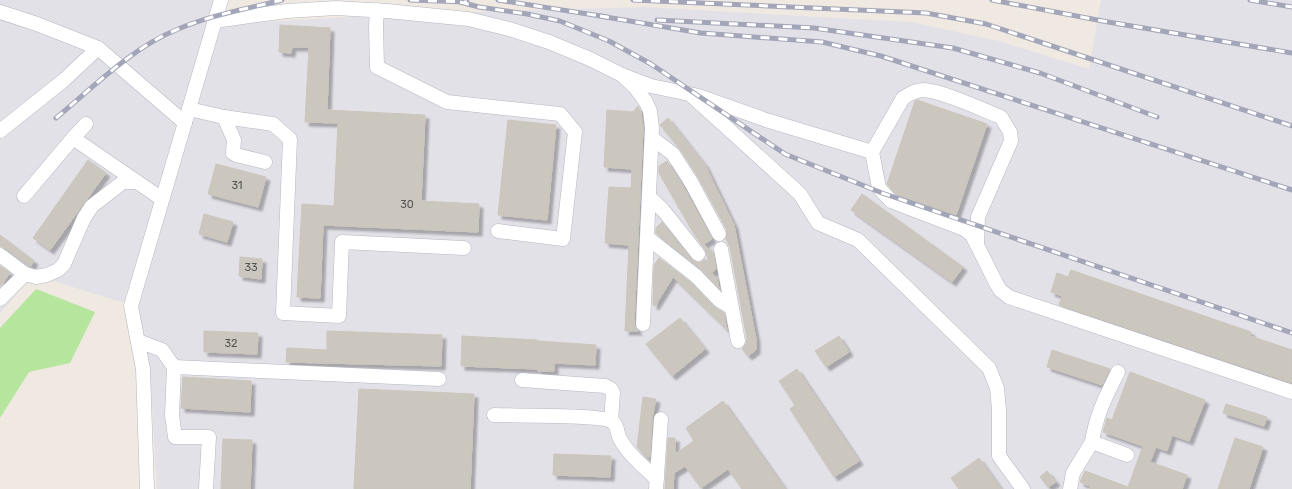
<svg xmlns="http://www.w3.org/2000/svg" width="1292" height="489" viewBox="0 0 1292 489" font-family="Rubik,sans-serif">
	<defs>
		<filter id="shadow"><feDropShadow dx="4" dy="4" stdDeviation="1" flood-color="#0004"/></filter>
	</defs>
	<rect width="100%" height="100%" fill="#efe9e1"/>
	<g fill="#e3e1e8">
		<path d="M0 0H213L124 303 34 275 0 313Z"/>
		<path d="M1101 0H1292V489H157L150 369 138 307 220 25 377 15 643 7 911 22 999 41 1089 69Z"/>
	</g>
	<path fill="#b6e59e" d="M36 289 95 312 70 363 29 372 0 418V328Z"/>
	<g fill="#cbc7bf" stroke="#cbc5ba" filter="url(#shadow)">
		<path d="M280 25 330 28 327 110 425 115 421 201 479 204 478 232 323 225 320 298 297 297 302 204 334 206 338 123 305 122 309 47H292L291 53 279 52Z"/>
		<path d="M917 100 987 124 956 215 896 194 887 184 915 101Z"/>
		<path d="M638 106 641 113 643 128 634 324 638 331H625L629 245 605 243 609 187 631 188 632 169 604 167 607 110 633 112Z"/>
		<path d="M668 118 705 165 734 225 756 339V350L748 356 742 349 746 344 747 339 730 247 726 239 727 230 698 177 680 149 661 126 660 125Z"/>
		<path d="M508 120 556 125 547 220 498 215Z"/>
		<path d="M88 160 106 173 50 250 33 238Z"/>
		<path d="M667 161 683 186 712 239 704 244 713 253 716 269 712 273 717 278 719 288 701 269 656 233V228L662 222 692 260 699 263 705 259 706 261 708 260 705 249 694 234 659 173V166Z"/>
		<path d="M216 164 266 177 258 207 208 194Z"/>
		<path d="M862 194 963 267 952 282 851 210Z"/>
		<path d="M204 214 233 222 227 242 199 234Z"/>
		<path d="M0 235 34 261 31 266 5 248 0 246Z"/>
		<path d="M240 257 262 259 261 279 239 276Z"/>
		<path d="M659 258 690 282 713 306 724 313 727 330 673 277 655 306 653 305 654 265Z"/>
		<path d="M0 266 10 273 0 287Z"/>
		<path d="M1071 270 1251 332 1250 336 1292 350V383L1059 305 1062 296 1051 292 1057 273 1068 277Z"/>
		<path d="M680 318 705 349 672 376 646 344Z"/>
		<path d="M204 331 258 333 257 354 204 352Z"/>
		<path d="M327 331 442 335 441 366 286 362 287 348 327 350Z"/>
		<path d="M462 336 537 340V341L596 345 595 365 554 363V371H538V369L461 366Z"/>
		<path d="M839 336 849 352 826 367 815 351Z"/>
		<path d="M1052 350 1110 369 1102 385 1047 367Z"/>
		<path d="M797 369 859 461 834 477 790 409 795 405 779 381Z"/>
		<path d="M1130 372 1205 400 1189 441 1172 435 1167 451 1156 447 1150 462 1187 475 1182 489H1089L1090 486 1080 482 1085 471 1128 487 1143 446 1103 432 1107 418 1112 420Z"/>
		<path d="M183 377 251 381 250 412 181 408Z"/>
		<path d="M359 389 474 394 470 489H354Z"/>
		<path d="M643 397 656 399 652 418 650 457 645 456 637 447Z"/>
		<path d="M723 401 785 489H742L728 469 701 488 685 466 674 473 673 489H665L668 438H675V454L694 441 686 428Z"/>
		<path d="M1226 404 1267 417 1264 426 1223 413Z"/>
		<path d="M1235 438 1263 447 1249 489H1218Z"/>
		<path d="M223 439 252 440 250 489H221Z"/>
		<path d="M554 454 611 456 610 477 553 475Z"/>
		<path d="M979 458 1001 489H959L951 478Z"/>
		<path d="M1047 471 1056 482 1048 487 1040 477Z"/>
	</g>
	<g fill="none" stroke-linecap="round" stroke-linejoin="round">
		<g stroke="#b4b7c1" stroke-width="15">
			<g id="minor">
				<path d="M377 10 376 26 377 67 447 102 560 114 575 132 563 239 498 231"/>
				<path d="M0 12 37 24 98 48"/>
				<path d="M214 21 287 11 336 8 387 11 468 19 509 29 549 42 590 59 622 75 635 87 646 102 650 111 652 128 643 324"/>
				<path d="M622 75 651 86 699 96 766 120 872 152 879 188 891 201 964 229 972 235 996 283 1000 290 1009 297 1292 392"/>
				<path d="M692 96 800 194 818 223 858 240 989 368 997 388 999 410V456L1023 489"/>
				<path d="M189 109 224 117 234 140 233 153 236 155 265 162"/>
				<path d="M224 117 273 124 290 139 283 313 339 316 342 242 464 248"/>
				<path d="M0 131 64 80 98 48 185 123"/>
				<path d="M73 138 86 124"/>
				<path d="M652 138 673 154 691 182 719 234"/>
				<path d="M872 152 903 98C909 94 916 90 924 90 943 91 983 110 1001 117L1010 132 1011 141 978 217 977 244"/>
				<path d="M24 196 73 138 162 199"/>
				<path d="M649 197 663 210 698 254"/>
				<path d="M648 238 696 276 719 300 732 308"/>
				<path d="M721 249 738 341"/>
				<path d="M0 255 25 274 36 277 47 275 58 270 64 264 84 218 92 206 123 182H137"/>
				<path d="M0 299 25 274"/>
				<path d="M138 341 162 350 174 367 172 415 175 437H209L206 489"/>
				<path d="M174 367 439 379"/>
				<path d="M522 380 605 386 611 389 613 393 611 421"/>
				<path d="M494 415C512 416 603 414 613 422 618 426 617 434 620 439 629 455 644 467 657 479"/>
				<path d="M1092 442C1096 415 1106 396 1118 372"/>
				<path d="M147 489 143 369 131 306 221 0"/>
				<path d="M656 489 661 419"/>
				<path d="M1070 489 1073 473 1092 442 1127 455"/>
			</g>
		</g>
		<use href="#minor" stroke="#fff" stroke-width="14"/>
		<g stroke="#a3a6b8" stroke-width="5">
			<g id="rail">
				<path d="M410 0 467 2"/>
				<path d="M498 0 607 17"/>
				<path d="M633 0 926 13 986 24 1292 126"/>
				<path d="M992 0 1108 22 1292 53"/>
				<path d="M1250 0 1292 7"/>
				<path d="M460 2 479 7 527 14 560 21 609 41 651 64 785 154 882 193 1292 333"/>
				<path d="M600 16 701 33 822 42 881 56 1292 190"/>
				<path d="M657 20 814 28 953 48 1040 73 1157 117"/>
				<path d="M56 118C91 89 133 47 176 30 210 15 246 9 282 0"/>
			</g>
		</g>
		<use href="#rail" stroke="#fff" stroke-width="3" stroke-dasharray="9" stroke-linecap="butt"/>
	</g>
	<g text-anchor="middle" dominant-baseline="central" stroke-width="4" stroke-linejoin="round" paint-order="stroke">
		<g font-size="11" fill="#555452">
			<text x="237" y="185">31</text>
			<text x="407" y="204">30</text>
			<text x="251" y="267">33</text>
			<text x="231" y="343">32</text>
		</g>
	</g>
</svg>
